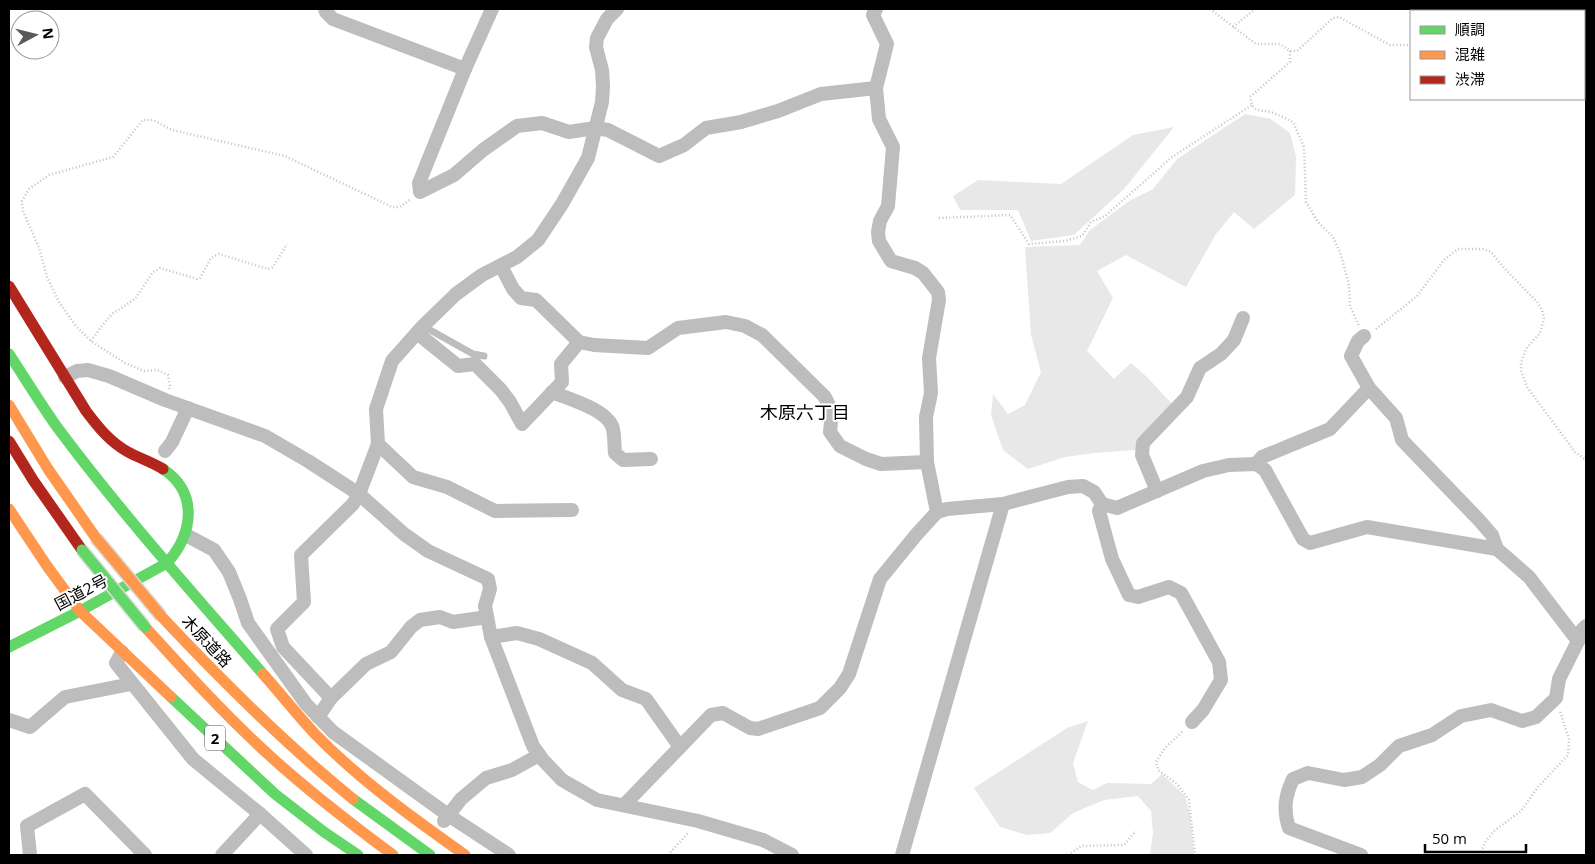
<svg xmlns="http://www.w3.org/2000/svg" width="1595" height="864" viewBox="0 0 1595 864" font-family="'Open Sans','Noto Sans JP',sans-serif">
	<rect width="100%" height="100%" fill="#fff"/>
	<g fill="#e8e8e8">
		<path d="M1245 114 1271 119 1290 133 1296 157 1295 195 1254 229 1234 212 1216 234 1186 287 1126 255 1097 271 1113 298 1087 351 1114 379 1131 363 1147 377 1173 405 1135 450 1094 453 1065 457 1028 469 1003 450 991 415 993 394 1008 414 1025 405 1041 372 1031 335 1025 247 1080 245 1090 230 1129 201 1153 189 1177 159Z"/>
		<path d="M1174 127 1124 189 1074 235 1031 241 1018 210H960L953 196 978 180 1061 184 1133 135Z"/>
		<path d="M1088 721 1073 763 1078 782 1093 790 1107 783 1151 784 1162 774 1185 796 1190 814 1194 855H1150L1153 832 1151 811 1138 796 1104 800 1073 813 1050 833 1027 835 1000 827 974 788 1067 728Z"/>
	</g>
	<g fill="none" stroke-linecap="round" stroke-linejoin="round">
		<g stroke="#c2c2c2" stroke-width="2.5" stroke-dasharray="1 2.5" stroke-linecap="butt">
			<path d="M1210 9 1256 44H1280L1290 51H1297L1333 18 1339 17 1390 45H1411"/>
			<path d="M1233 27 1255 9"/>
			<path d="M1584 33H1586"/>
			<path d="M1290 51V62L1250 97C1253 113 1258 109 1270 112 1278 114 1286 119 1293 122L1304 147 1306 202 1318 222 1333 237 1341 255 1349 285 1350 306 1359 326"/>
			<path d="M939 218 1010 215 1029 244 1065 241 1082 236 1091 222 1105 216 1172 157 1252 105"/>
			<path d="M1376 329 1417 296 1444 260 1458 249H1483L1491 252 1504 268 1538 303 1542 310 1544 319 1540 333 1526 349 1521 363V371L1527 387 1575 452 1586 460"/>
			<path d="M91 341 101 327 112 314 135 299 153 272 160 268 197 279 200 278 211 258 219 254 268 269 273 267 287 244"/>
			<path d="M169 389 170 386 168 375 157 370 144 371 125 363 91 341 76 326 59 302 47 277 39 248 23 211 22 201 29 189 49 175 113 157 143 120H153L172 130 285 156 392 207H400L411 199"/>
			<path d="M1182 732 1165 748 1156 762 1158 770 1177 784 1189 800 1195 855"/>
			<path d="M668 855 689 832"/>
			<path d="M1068 855 1081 846 1124 845 1136 831"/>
			<path d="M1480 855 1486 841 1494 831 1521 811 1538 787 1568 755 1569 739 1560 711"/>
		</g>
		<path stroke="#bdbdbd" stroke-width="7" d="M423 326 473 354 484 356"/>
		<g stroke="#bdbdbd" stroke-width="14">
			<path d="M325 9 326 12 333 19 465 69"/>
			<path d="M492 9 465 69 419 183 420 192 454 175 483 150 517 126 542 123 569 132 595 128 608 130 659 156 684 145 706 128 741 122 778 111 821 94 876 88"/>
			<path d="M876 9 873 15 887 44 876 88 879 119 893 147 888 206 880 221 878 232 879 241 891 261 915 268 923 273 938 292 939 300 929 358 931 393 926 417 927 462 937 512"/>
			<path d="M501 266 513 289 521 298 536 300 579 342 594 345 648 348 678 328 726 322 745 326 762 335 824 396C832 408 832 418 830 432L840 446 866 459 881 464 927 462"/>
			<path d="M417 333 458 366 475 364 501 390 510 402 522 424 562 382 561 364 579 342"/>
			<path d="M65 377 77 371 88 370 109 376 165 400 265 436 308 461 359 494 404 534 428 551 488 579 490 589 485 606 491 637 533 746 543 760 562 780 597 800 698 821 763 840 792 855"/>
			<path d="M552 392C569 399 605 409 612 426 615 433 614 445 615 453L623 460 651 459"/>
			<path d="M378 444 413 477 447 487 495 511 572 510"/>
			<path d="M165 451 172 442 188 408"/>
			<path d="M1256 464 1262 457 1330 429 1369 388"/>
			<path d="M1157 491 1142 455 1143 443 1187 397 1200 368 1221 354 1234 340 1243 318"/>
			<path d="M1102 504 1099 511 1112 559 1129 595 1138 597 1169 587 1181 593 1219 662 1221 680 1203 710 1192 722"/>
			<path d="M186 535 214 550 229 572 240 599 248 623 306 704 333 732 448 815 509 855"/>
			<path d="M491 637 517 633 539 639 592 663 622 690 646 699 680 747"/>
			<path d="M1578 641 1582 630 1586 626"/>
			<path d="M122 652 116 663 193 759 260 814 306 855"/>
			<path d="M331 698 366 664 391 652 411 627 420 620 440 617 453 622 487 617"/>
			<path d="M318 717 331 698 283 647 277 629 304 602 301 555 353 504 359 494 378 444 376 409 392 361 423 326 456 294 482 275 517 257 538 240 562 204 588 158 602 102 603 86 602 70 596 47 597 38 607 19 617 9"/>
			<path d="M9 720 30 727 65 697 131 684"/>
			<path d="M624 805 711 715 723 713 750 728 758 729 820 708 840 688 849 674 880 579 916 535 937 512 947 509 1003 504 1068 487 1083 486 1094 492 1102 504 1117 508 1203 471 1229 465 1256 464 1265 470 1303 539 1310 543 1367 527 1497 549"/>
			<path d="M444 821 461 799 486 778 512 770 539 755"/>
			<path d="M30 855 27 826 85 794 145 855"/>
			<path d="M222 855 260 814"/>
			<path d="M902 855 1003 504"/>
			<path d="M1361 855 1289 828C1283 810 1285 796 1293 779L1308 773 1344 780 1362 777 1380 765 1399 746 1432 735 1461 716 1491 710 1522 721 1536 717 1556 698 1559 679 1578 641 1529 577 1497 549 1492 535 1479 520 1402 440 1396 418 1369 388 1351 356 1358 341 1364 336"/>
		</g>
		<g stroke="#63d668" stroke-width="11">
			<path d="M9 354C25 378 40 403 57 427 121 513 193 593 263 674"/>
			<path d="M163 469C199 493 193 534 167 563"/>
			<path d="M9 647 80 611 167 563"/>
			<path d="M171 697 275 794 324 832 358 855"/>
			<path d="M353 799 430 855"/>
		</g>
		<g stroke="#ff974d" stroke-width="11">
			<path d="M9 405 48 469 96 538"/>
			<path d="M9 509 47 566 80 611 171 697"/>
			<path d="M161 616C222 681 284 743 353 799"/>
			<path d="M145 627C185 671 225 715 269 755 308 791 350 823 393 855"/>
			<path d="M263 674C281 694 298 716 316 735 361 781 413 818 465 855"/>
		</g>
		<g stroke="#b3261e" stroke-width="11">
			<path d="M9 286 86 411C98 427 110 442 128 452 139 458 152 462 163 469"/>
			<path d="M9 441 33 480 82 550"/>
		</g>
		<g stroke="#dbdbdb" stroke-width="14" stroke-linecap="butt">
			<path id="fast-bridge" d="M82 550 145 627"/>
		</g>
		<g stroke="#dbdbdb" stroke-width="14" stroke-linecap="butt">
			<path id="slow-bridge" d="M96 538 161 616"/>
		</g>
		<use href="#fast-bridge" stroke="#63d668" stroke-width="11"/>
		<use href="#slow-bridge" stroke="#ff974d" stroke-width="11"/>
	</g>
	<g text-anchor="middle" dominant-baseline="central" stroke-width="4" stroke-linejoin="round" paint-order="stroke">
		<rect fill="#fff" stroke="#4c4c4c" stroke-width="1" x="205" y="725.5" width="20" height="25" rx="4"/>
		<g font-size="15" font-weight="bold" fill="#000">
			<text x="215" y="738">2</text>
		</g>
		<g font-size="16" fill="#000" stroke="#fff">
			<text transform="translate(81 592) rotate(-28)">国道2号</text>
			<text transform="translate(207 641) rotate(47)">木原道路</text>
		</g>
		<g font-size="18" fill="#000" stroke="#fff">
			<text x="805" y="412">木原六丁目</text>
		</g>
	</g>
	<rect width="1595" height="864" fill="none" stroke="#000000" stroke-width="20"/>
	<rect x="1410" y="10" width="175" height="90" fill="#ffffff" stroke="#999999"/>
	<rect x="1420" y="26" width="25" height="8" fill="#63d668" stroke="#999999"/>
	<text x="1455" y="35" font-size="15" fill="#000000">順調</text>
	<rect x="1420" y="51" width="25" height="8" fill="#ff974d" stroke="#999999"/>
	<text x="1455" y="60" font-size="15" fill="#000000">混雑</text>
	<rect x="1420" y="76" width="25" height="8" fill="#b3261e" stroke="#999999"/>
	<text x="1455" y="85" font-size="15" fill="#000000">渋滞</text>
	<g transform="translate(35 35) rotate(83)"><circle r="24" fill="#ffffff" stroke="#999999"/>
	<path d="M0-4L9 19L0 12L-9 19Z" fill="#595959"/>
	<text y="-8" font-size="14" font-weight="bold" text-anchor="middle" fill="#000000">N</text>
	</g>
	<path d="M1425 844v8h101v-8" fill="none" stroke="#000000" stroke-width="2.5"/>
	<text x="1432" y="844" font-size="15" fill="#000000" stroke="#ffffff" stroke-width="4" paint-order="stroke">50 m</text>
</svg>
